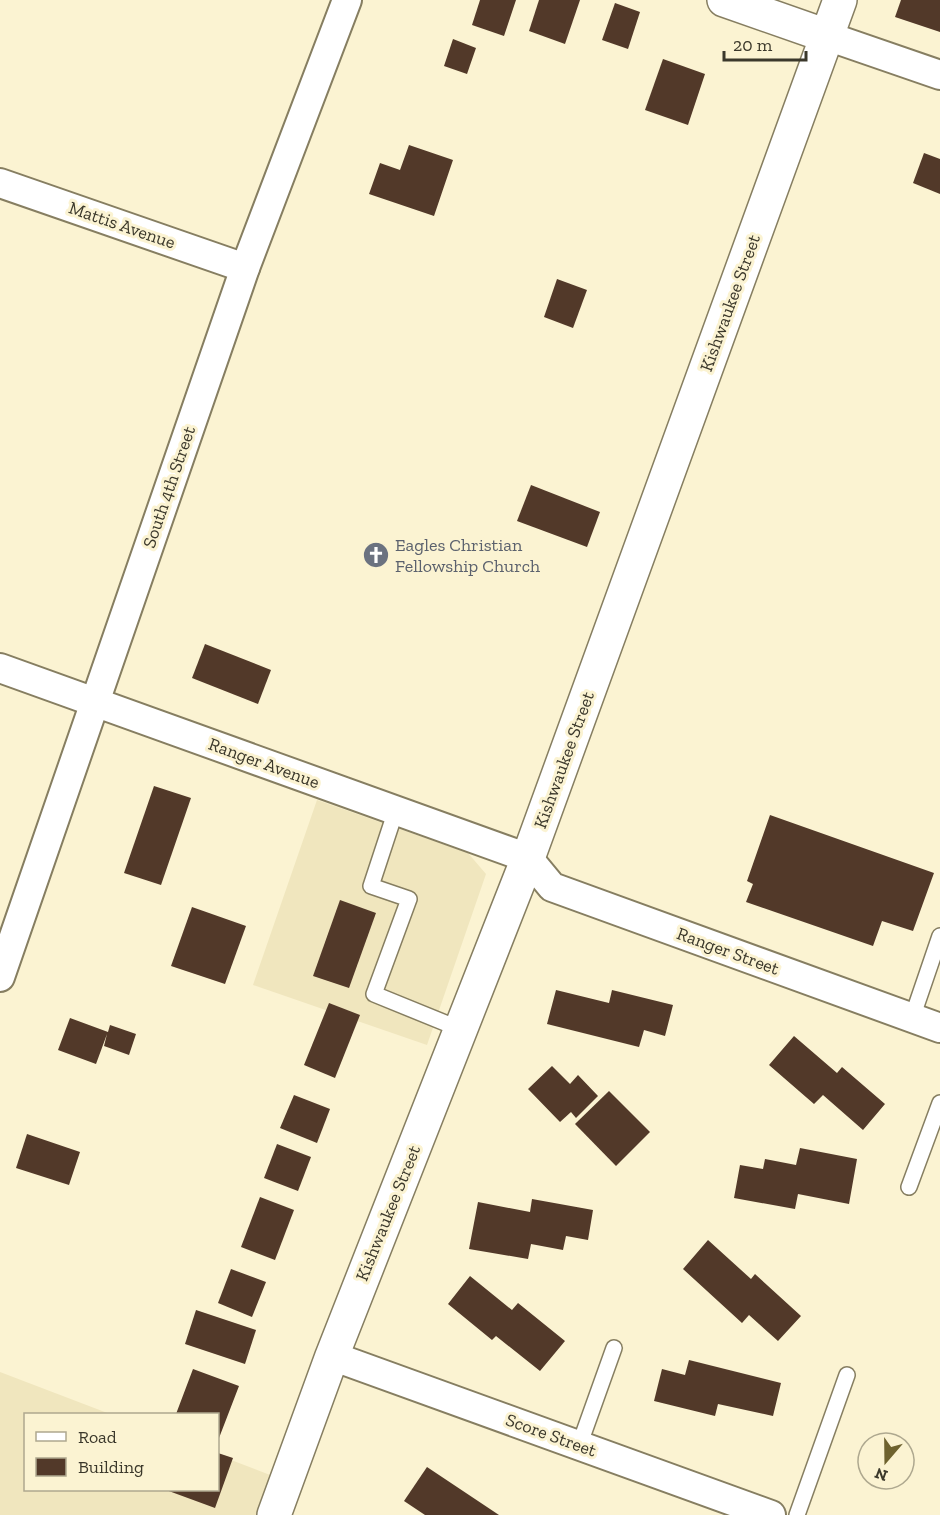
<svg xmlns="http://www.w3.org/2000/svg" width="940" height="1515" viewBox="0 0 940 1515" font-family="'Zilla Slab',serif">
	<rect width="100%" height="100%" fill="#fbf3d2"/>
	<g fill="#f0e6be">
		<path d="M317 800 468 853 486 874 427 1045 253 985Z"/>
		<path d="M0 1372 110 1414H26V1490H218V1455L270 1475 256 1515H0Z"/>
	</g>
	<g fill="#523929">
		<path d="M480 0H516L504 36 472 25Z"/>
		<path d="M539 0H580L565 44 529 31Z"/>
		<path d="M901 0H940V32L895 17Z"/>
		<path d="M615 3 640 12 628 49 602 40Z"/>
		<path d="M453 39 476 48 467 74 444 66Z"/>
		<path d="M663 59 705 74 688 125 645 110Z"/>
		<path d="M409 145 453 160 434 216 369 194 380 163 400 170Z"/>
		<path d="M924 153 940 159V194L913 183Z"/>
		<path d="M557 279 587 290 573 328 544 317Z"/>
		<path d="M531 485 600 512 587 547 517 521Z"/>
		<path d="M205 644 271 670 258 704 192 678Z"/>
		<path d="M154 786 191 798 161 885 124 873Z"/>
		<path d="M770 815 934 873 913 931 882 921 873 946 746 902 753 884 747 881Z"/>
		<path d="M340 900 376 913 349 988 313 976Z"/>
		<path d="M192 907 246 926 225 984 171 966Z"/>
		<path d="M556 990 609 1003 612 990 673 1005 665 1036 644 1030 639 1047 547 1024Z"/>
		<path d="M329 1003 360 1015 335 1078 304 1065Z"/>
		<path d="M70 1018 108 1032 110 1025 136 1034 129 1055 104 1046 107 1034 96 1064 58 1050Z"/>
		<path d="M794 1036 837 1073 842 1067 885 1104 863 1130 823 1095 814 1104 769 1065Z"/>
		<path d="M552 1066 570 1084 578 1075 598 1096 576 1118 571 1112 560 1122 528 1089Z"/>
		<path d="M609 1091 650 1132 616 1166 575 1124Z"/>
		<path d="M294 1095 330 1109 317 1143 280 1128Z"/>
		<path d="M27 1134 80 1152 69 1185 16 1168Z"/>
		<path d="M277 1144 311 1157 298 1191 264 1178Z"/>
		<path d="M800 1148 857 1159 849 1204 798 1194 795 1209 734 1198 740 1165 763 1169 765 1159 796 1165Z"/>
		<path d="M260 1197 294 1210 275 1260 241 1247Z"/>
		<path d="M532 1199 593 1210 588 1240 566 1236 563 1250 531 1244 528 1259 469 1249 478 1202 530 1212Z"/>
		<path d="M708 1240 751 1279 755 1274 801 1316 778 1341 749 1315 742 1323 683 1269Z"/>
		<path d="M231 1269 266 1282 252 1317 218 1303Z"/>
		<path d="M470 1276 512 1310 518 1303 565 1341 540 1371 496 1336 492 1340 448 1304Z"/>
		<path d="M196 1310 256 1330 245 1364 185 1344Z"/>
		<path d="M689 1360 781 1383 773 1416 718 1404 715 1416 654 1401 662 1369 685 1375Z"/>
		<path d="M193 1369 239 1386 219 1438 218 1437V1414H176Z"/>
		<path d="M218 1453 233 1458 215 1508 166 1490H218Z"/>
		<path d="M427 1467 499 1515H425L404 1501Z"/>
	</g>
	<g fill="none" stroke-linecap="round" stroke-linejoin="round">
		<g stroke="#867e61" stroke-width="18">
			<g id="service">
				<path d="M396 810 371 886 409 899 374 994 460 1029"/>
				<path d="M912 1018 940 936"/>
				<path d="M909 1187 940 1103"/>
				<path d="M579 1446 614 1348"/>
				<path d="M797 1515 847 1375"/>
			</g>
		</g>
		<g stroke="#867e61" stroke-width="32">
			<g id="minor">
				<path d="M827 36 940 75"/>
				<path d="M0 183 245 268"/>
				<path d="M0 668 528 858 552 887 940 1028"/>
				<path d="M0 977 245 268 347 0"/>
				<path d="M332 1356 771 1515"/>
			</g>
		</g>
		<g stroke="#867e61" stroke-width="36">
			<g id="tertiary">
				<path d="M724 0 827 36"/>
				<path d="M274 1515 332 1356 528 858 840 0"/>
			</g>
		</g>
		<use href="#service" stroke="#fff" stroke-width="15"/>
		<use href="#minor" stroke="#fff" stroke-width="28"/>
		<use href="#tertiary" stroke="#fff" stroke-width="33"/>
	</g>
	<defs>
		<g id="church-disc" transform="scale(1.35)"><circle r="9.5" fill="#6b7280" stroke="#fbf3d2"/><path d="M-1.2-6h2.4v3.5h3.3v2.4h-3.3V6h-2.4V-.1h-3.3v-2.4h3.3Z" fill="#fff"/></g>
	</defs>
	<g fill-rule="evenodd">
		<use href="#church-disc" x="376" y="555"/>
	</g>
	<g text-anchor="middle" dominant-baseline="central" stroke-width="6" stroke-linejoin="round" paint-order="stroke">
		<g font-size="18" fill="#3b382b" stroke="#fbf3d2">
			<text transform="translate(122 225) rotate(19)">Mattis Avenue</text>
			<text transform="translate(730 303) rotate(-70)">Kishwaukee Street</text>
			<text transform="translate(169 487) rotate(-71)">South 4th Street</text>
			<text transform="translate(564 760) rotate(-70)">Kishwaukee Street</text>
			<text transform="translate(264 763) rotate(20)">Ranger Avenue</text>
			<text transform="translate(728 951) rotate(20)">Ranger Street</text>
			<text transform="translate(388 1213) rotate(-68)">Kishwaukee Street</text>
			<text transform="translate(551 1435) rotate(20)">Score Street</text>
		</g>
		<g font-size="18" fill="#5b616d" stroke="#fbf3d2" text-anchor="start">
			<text x="395" y="545">Eagles Christian<tspan x="395" dy="21">Fellowship Church</tspan></text>
		</g>
	</g>
	<rect x="24" y="1413" width="195" height="78" fill="#fbf3d2" stroke="#aea88f" stroke-width="1.5"/>
	<rect x="36" y="1432" width="30" height="9" fill="#ffffff" stroke="#aea88f" stroke-width="1.5"/>
	<text x="78" y="1443" font-size="18" fill="#3b382b">Road</text>
	<rect x="36" y="1458" width="30" height="18" fill="#523929" stroke="#aea88f" stroke-width="1.5"/>
	<text x="78" y="1473" font-size="18" fill="#3b382b">Building</text>
	<g transform="translate(886 1461) rotate(200)"><circle r="28" fill="#fbf3d2" stroke="#aea88f" stroke-width="1.5"/>
	<path d="M0-4.5L10 22L0 15L-10 22Z" fill="#6e622f"/>
	<text y="-9" font-size="16" font-weight="bold" text-anchor="middle" fill="#3b382b">N</text>
	</g>
	<path d="M724 51v9h82v-9" fill="none" stroke="#3b382b" stroke-width="3"/>
	<text x="733" y="51" font-size="18" fill="#3b382b" stroke="#fbf3d2" stroke-width="4.5" paint-order="stroke">20 m</text>
</svg>
